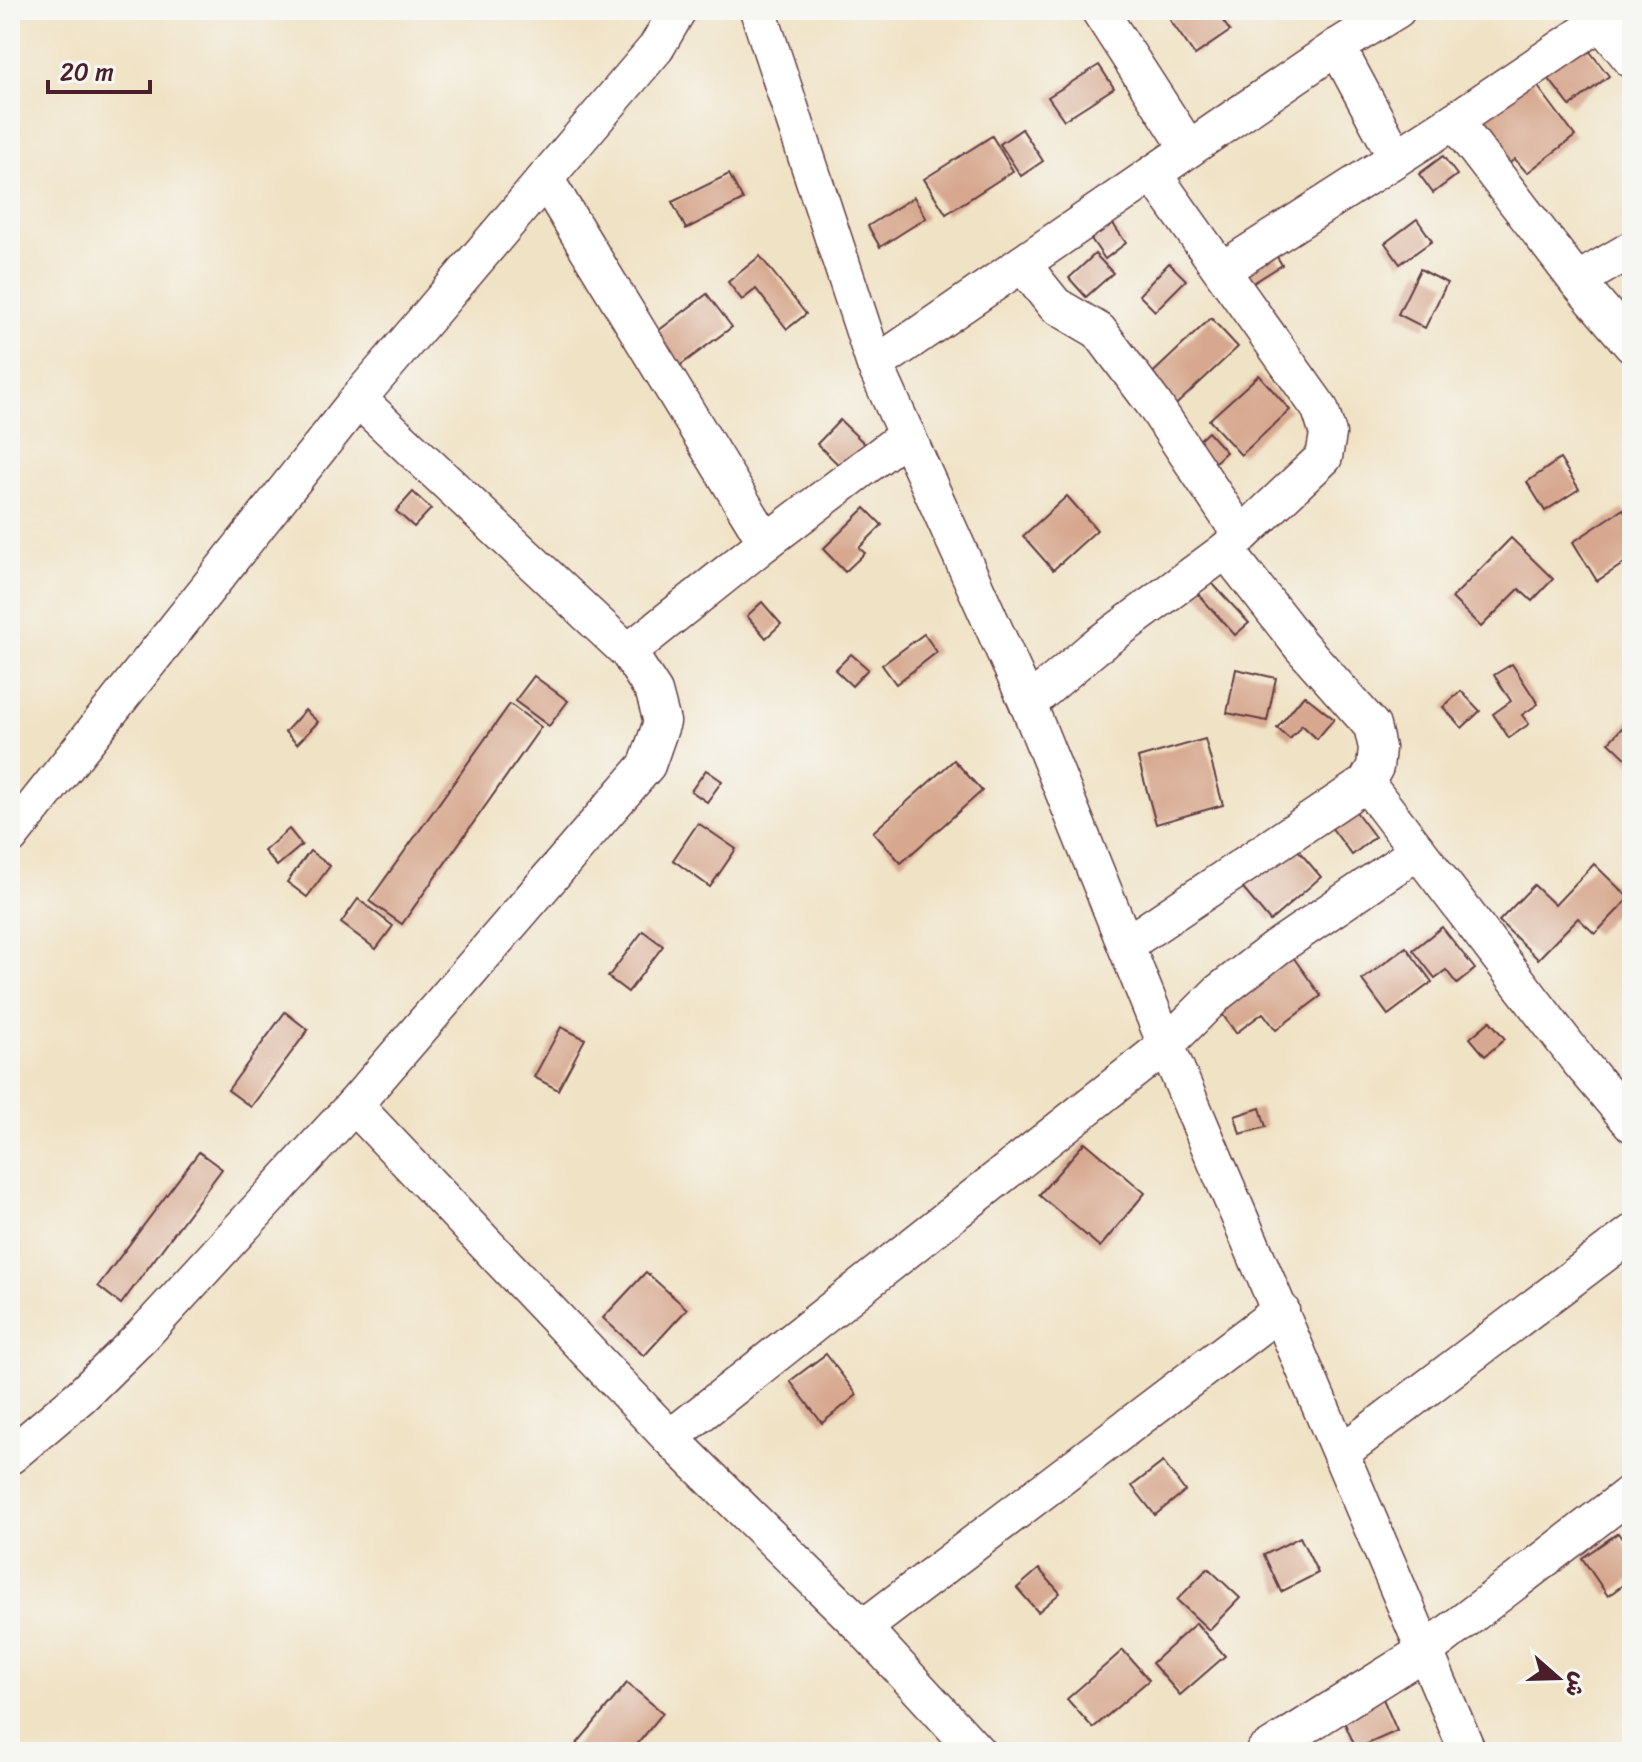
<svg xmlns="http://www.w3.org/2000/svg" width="1642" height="1762" viewBox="0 0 1642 1762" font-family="Sriracha,'Playpen Sans Arabic',sans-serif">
	<rect width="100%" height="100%" fill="#f6f6f2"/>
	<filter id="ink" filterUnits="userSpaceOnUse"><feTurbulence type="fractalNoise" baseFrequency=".0125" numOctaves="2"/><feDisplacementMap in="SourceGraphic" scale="16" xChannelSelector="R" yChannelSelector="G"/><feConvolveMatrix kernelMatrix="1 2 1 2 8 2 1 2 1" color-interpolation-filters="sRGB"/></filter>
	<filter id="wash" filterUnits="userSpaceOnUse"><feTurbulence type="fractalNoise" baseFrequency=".006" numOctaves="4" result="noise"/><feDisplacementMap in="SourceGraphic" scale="32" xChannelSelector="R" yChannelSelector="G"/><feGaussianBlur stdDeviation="1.8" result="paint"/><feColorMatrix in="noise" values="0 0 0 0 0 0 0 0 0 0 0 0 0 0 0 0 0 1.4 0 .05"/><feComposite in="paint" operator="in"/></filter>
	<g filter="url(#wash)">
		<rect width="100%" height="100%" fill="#f0e2c5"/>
		<g id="blocks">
			<g fill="#d7a88f">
				<path d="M1184 10H1215L1230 31 1195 55 1170 20Z"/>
				<path d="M1580 39 1609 76 1570 106 1542 70Z"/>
				<path d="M1099 65 1114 88 1064 120 1048 97Z"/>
				<path d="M1530 76 1575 136 1527 173 1515 159 1499 171 1465 126Z"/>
				<path d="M1022 129 1043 161 1021 176 1000 144Z"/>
				<path d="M992 136 1013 171 946 214 924 179Z"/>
				<path d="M1443 156 1457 175 1433 193 1419 174Z"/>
				<path d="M729 174 743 200 686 229 672 202Z"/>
				<path d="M914 197 926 218 880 247 868 226Z"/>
				<path d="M1109 218 1126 243 1105 259 1087 233Z"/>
				<path d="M1417 219 1432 241 1400 264 1385 243Z"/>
				<path d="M1270 245 1282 265 1250 285 1238 264Z"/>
				<path d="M1095 254 1113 273 1086 297 1069 278Z"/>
				<path d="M760 256 806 314 787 329 756 289 742 300 728 282Z"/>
				<path d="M1169 263 1186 280 1155 311 1139 295Z"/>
				<path d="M1420 269 1447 283 1425 328 1398 314Z"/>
				<path d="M707 294 732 327 678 367 654 334Z"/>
				<path d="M1211 318 1238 347 1167 413 1141 384Z"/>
				<path d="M1259 375 1290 410 1241 455 1209 420Z"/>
				<path d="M840 420 865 444 842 468 817 444Z"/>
				<path d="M1208 432 1226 452 1211 466 1193 446Z"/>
				<path d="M1560 459 1579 489 1545 511 1527 482Z"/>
				<path d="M413 492 431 509 414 527 396 511Z"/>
				<path d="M1067 496 1097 530 1053 570 1023 536Z"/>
				<path d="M865 508 882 525 859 548 865 553 845 572 823 549Z"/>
				<path d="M1623 509 1632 522V558L1597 581 1573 542Z"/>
				<path d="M1511 538 1553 579 1532 601 1519 589 1481 627 1452 598Z"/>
				<path d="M1210 581 1249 623 1235 635 1197 593Z"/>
				<path d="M762 602 781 624 766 638 747 616Z"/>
				<path d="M924 634 937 652 896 684 882 665Z"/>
				<path d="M851 654 868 669 852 686 835 670Z"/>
				<path d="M1512 664 1538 704 1522 715 1529 724 1509 738 1493 714 1511 701 1494 675Z"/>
				<path d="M1236 669 1276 678 1267 721 1227 713Z"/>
				<path d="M534 676 568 701 549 726 515 701Z"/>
				<path d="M1461 691 1480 711 1462 728 1443 707Z"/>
				<path d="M1304 695 1334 719 1317 739 1302 725 1290 739 1277 728Z"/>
				<path d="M510 704 541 727 402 924 369 901Z"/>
				<path d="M305 710 318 722 297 744 285 732Z"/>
				<path d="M1632 717V764L1609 742Z"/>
				<path d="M1205 739 1223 805 1156 824 1138 758Z"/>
				<path d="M954 760 982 791 901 863 873 832Z"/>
				<path d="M706 770 722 781 707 802 691 791Z"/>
				<path d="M1354 809 1375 837 1352 855 1331 827Z"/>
				<path d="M698 823 736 849 710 887 673 860Z"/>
				<path d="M289 829 302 845 277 866 264 851Z"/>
				<path d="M1291 842 1321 877 1270 921 1240 885Z"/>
				<path d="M310 851 330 866 307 897 287 882Z"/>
				<path d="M1594 864 1629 898 1595 934 1578 918 1538 959 1499 921 1534 885 1555 905Z"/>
				<path d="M358 899 393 926 376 949 341 923Z"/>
				<path d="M1442 927 1475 969 1457 984 1446 970 1435 978 1413 950Z"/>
				<path d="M643 931 663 946 628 992 608 977Z"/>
				<path d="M1406 947 1432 982 1388 1015 1362 980Z"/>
				<path d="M1293 957 1321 996 1276 1030 1263 1013 1236 1033 1220 1011Z"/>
				<path d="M285 1012 308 1030 251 1107 228 1090Z"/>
				<path d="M1490 1021 1505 1039 1485 1056 1470 1038Z"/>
				<path d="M561 1027 585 1039 558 1090 534 1077Z"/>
				<path d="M1260 1108 1266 1127 1240 1134 1235 1116Z"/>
				<path d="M1085 1142 1145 1193 1100 1247 1039 1195Z"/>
				<path d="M199 1152 222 1169 121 1304 98 1286Z"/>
				<path d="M646 1272 687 1309 644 1356 603 1318Z"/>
				<path d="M826 1354 857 1395 822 1423 790 1381Z"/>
				<path d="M1163 1462 1185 1491 1155 1515 1132 1486Z"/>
				<path d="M1618 1533 1632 1553V1578L1608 1596 1582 1558Z"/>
				<path d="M1300 1537 1318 1573 1281 1592 1264 1555Z"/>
				<path d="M1208 1568 1240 1598 1209 1630 1177 1600Z"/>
				<path d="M1039 1569 1060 1593 1038 1612 1017 1588Z"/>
				<path d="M1196 1623 1225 1656 1180 1695 1152 1663Z"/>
				<path d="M1123 1650 1149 1680 1093 1728 1067 1699Z"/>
				<path d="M627 1683 663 1713 631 1752H570Z"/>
				<path d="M1380 1692 1397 1731 1356 1749 1339 1710Z"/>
			</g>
		</g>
	</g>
	<g filter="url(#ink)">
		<use href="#blocks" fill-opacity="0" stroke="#633c42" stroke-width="2"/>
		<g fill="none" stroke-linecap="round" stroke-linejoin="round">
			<g stroke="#633c42" stroke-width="39">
				<g id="minor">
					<path d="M758 10 875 365 1028 704 1166 1045 1468 1752"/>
					<path d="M1099 10 1189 149"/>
					<path d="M1591 10 1632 60"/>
					<path d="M1337 47 1396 157"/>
					<path d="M1454 121 1577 281 1632 345"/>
					<path d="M546 180 766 542"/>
					<path d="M1022 264 1055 305 1099 331 1153 403 1241 535"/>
					<path d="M1222 270 1454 121 1618 10"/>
					<path d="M1577 281 1632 249"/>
					<path d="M875 365 1337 47 1397 10"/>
					<path d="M628 652 766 542 907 435"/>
					<path d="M1028 704 1095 647 1226 550 1324 457 1328 434 1320 409 1153 174"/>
					<path d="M1366 783 1579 1061 1632 1124"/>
					<path d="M10 837 358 399 656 48 678 10"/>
					<path d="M1127 944 1366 783 1375 767 1377 748 1372 726 1301 646 1226 550"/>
					<path d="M354 1105 670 1438 863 1628 977 1752"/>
					<path d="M670 1438 1166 1045 1219 992 1276 948 1418 851"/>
					<path d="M1341 1453 1632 1233"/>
					<path d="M10 1456 81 1396 142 1336 354 1105 647 765 662 722 654 692 628 652 358 399"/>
					<path d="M863 1628 1281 1310"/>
					<path d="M1264 1752 1425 1651 1632 1492"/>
				</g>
			</g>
			<use href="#minor" stroke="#fff" stroke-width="36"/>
		</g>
	</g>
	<rect width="1642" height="1762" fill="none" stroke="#f6f6f2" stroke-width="40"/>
	<g transform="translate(1558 1678) rotate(110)" stroke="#f6f6f2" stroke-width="6" paint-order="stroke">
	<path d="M0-6L14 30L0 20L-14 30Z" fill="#4a1f2b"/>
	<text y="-12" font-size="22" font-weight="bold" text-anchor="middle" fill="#4a1f2b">ش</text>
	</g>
	<path d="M48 80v12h102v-12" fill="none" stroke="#4a1f2b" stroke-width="4"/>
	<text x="60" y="80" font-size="24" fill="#4a1f2b" stroke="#f6f6f2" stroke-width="6" paint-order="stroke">20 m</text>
</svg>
